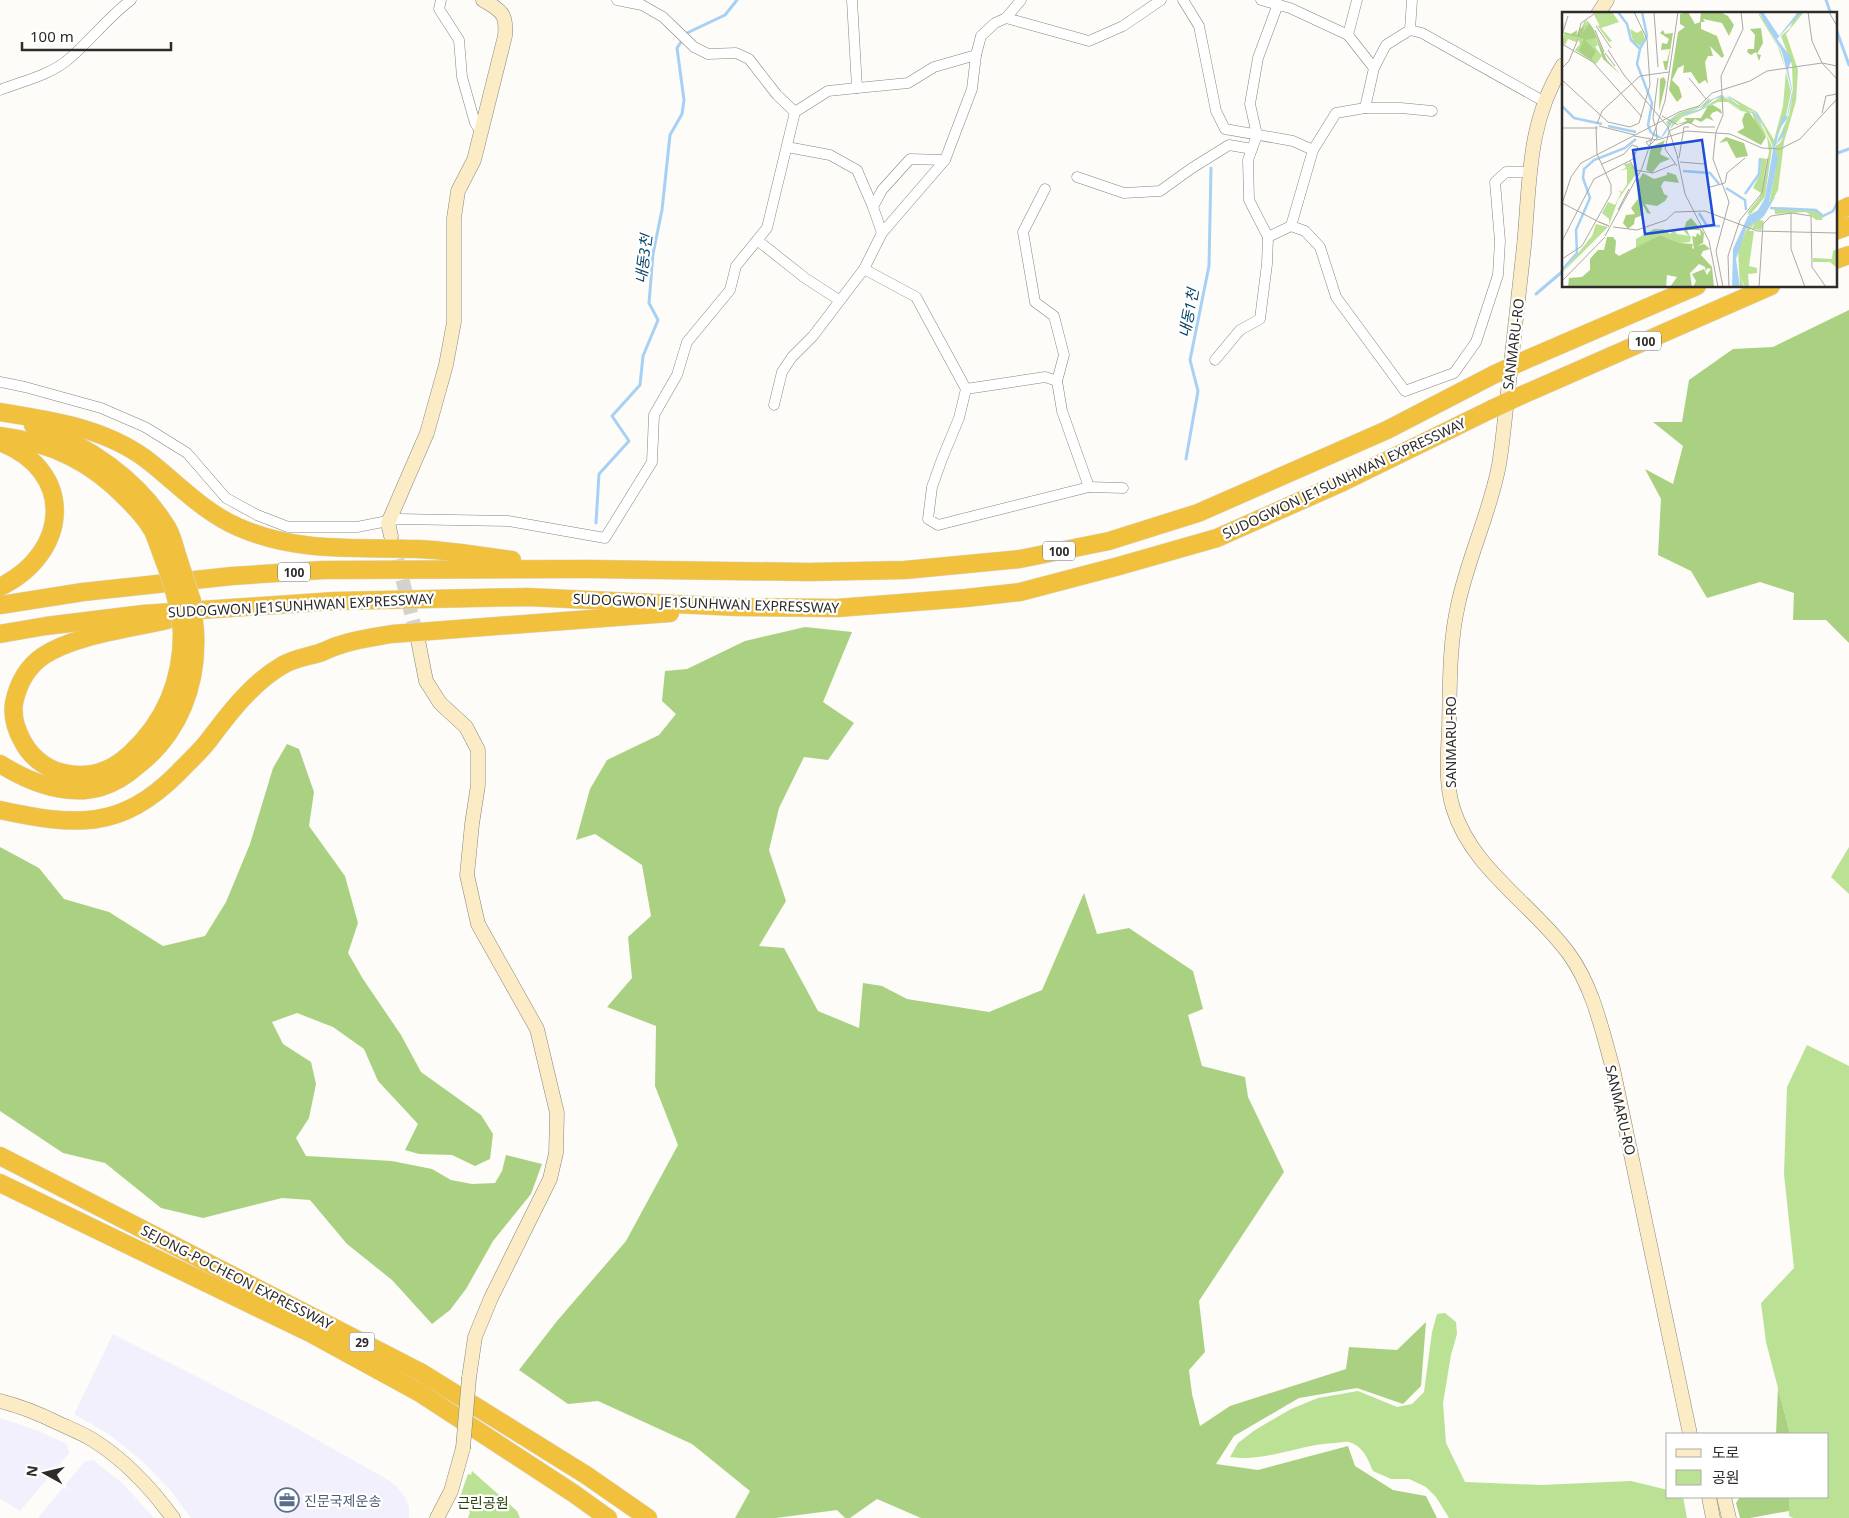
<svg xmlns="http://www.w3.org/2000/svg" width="1849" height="1518" viewBox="0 0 1849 1518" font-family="'Noto Sans','Noto Sans KR',sans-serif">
	<rect width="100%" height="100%" fill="#fdfcf8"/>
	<g fill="#f2f0fd">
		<path d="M113 1334 293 1426 390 1481 398 1488 405 1497 409 1507V1518H191L171 1491 142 1461 110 1435 74 1414Z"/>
		<path d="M0 1418 36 1430 67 1444 69 1453 20 1511 0 1499Z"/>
		<path d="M93 1460 123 1484 154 1518H38L85 1461Z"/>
	</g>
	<g fill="#bae194">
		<path d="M1849 847V894L1831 877Z"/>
		<path d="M1807 1045 1849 1066V1518H1793L1789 1516V1497H1828V1434H1790L1766 1342 1761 1303 1794 1268 1784 1174 1787 1087Z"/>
		<path d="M1445 1313 1456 1322 1457 1334 1451 1355 1443 1403 1446 1443 1465 1482 1541 1485 1631 1481 1668 1490V1497H1683L1687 1518H1449L1436 1497 1426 1487 1409 1479H1391L1373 1471C1368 1459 1363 1446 1349 1442 1345 1441 1338 1443 1334 1443 1298 1445 1266 1462 1230 1457L1238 1443 1255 1430 1291 1409 1318 1398 1358 1391 1397 1407 1412 1404 1424 1392 1432 1332 1437 1314Z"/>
		<path d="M472 1471 517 1511 520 1518H468L470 1512 457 1505 468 1474 471 1475Z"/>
	</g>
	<g fill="#aad182">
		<path d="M1849 310V643L1826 620H1793L1794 593 1760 582 1707 598 1691 571 1658 555 1661 499 1645 469 1673 484 1683 446 1653 422H1682L1689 380 1733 349 1773 347Z"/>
		<path d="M805 627 852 632 823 702 854 723 828 760 804 757 779 808 769 850 786 901 759 946 784 948 818 1011 859 1028 863 983 882 986 907 999 989 1012 1042 990 1084 893 1097 934 1129 928 1193 971 1203 1009 1188 1015 1202 1066 1245 1077 1248 1097 1284 1172 1199 1301 1205 1352 1189 1370 1192 1394 1200 1426 1230 1406 1346 1369 1349 1347 1397 1350 1426 1322 1421 1386 1403 1404 1357 1388 1299 1398 1234 1436 1216 1464 1258 1470 1348 1446 1355 1466 1393 1490 1426 1496 1437 1518H921L877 1499 850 1518H845L837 1510 776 1518H735L750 1491 692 1444 598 1401 568 1404 519 1370 557 1321 626 1241 678 1145 655 1086 656 1026 607 1007 632 978 628 937 651 916 642 865 595 834 576 840 590 789 607 760 659 735 676 714 662 701 665 671 687 669 745 641Z"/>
		<path d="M287 744 299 749 314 792 309 826 345 876 358 923 348 953 363 979 401 1035 421 1072 481 1115 493 1134 490 1159 475 1166 452 1155 419 1154 405 1150 418 1124 378 1081 364 1049 333 1027 297 1013 272 1022 283 1044 311 1062 316 1084 309 1118 296 1138 306 1156 392 1161 432 1169 451 1180 472 1184 495 1183 502 1171 506 1155 542 1164 531 1194 493 1241 466 1289 450 1310 432 1324 392 1280 347 1244 310 1200 282 1198 203 1218 161 1208 105 1163 63 1153 0 1111V847L39 868 64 899 109 912 163 946 205 936 226 902 250 844 273 768Z"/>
		<path d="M1778 1388 1790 1434H1776Z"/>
		<path d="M1740 1497H1789V1511L1750 1518H1740L1736 1503Z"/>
	</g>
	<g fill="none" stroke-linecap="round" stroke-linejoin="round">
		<g stroke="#a6d1f5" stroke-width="3">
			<path d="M1826 0 1831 14"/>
			<path d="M1835 26 1849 65"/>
			<path d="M1835 154 1849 149"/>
			<path d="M1536 294 1563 271"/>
			<path d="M1186 459 1198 391 1190 360 1209 266 1211 168"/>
			<path d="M596 523 599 474 629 441 612 416 640 385 643 356 658 320 649 303 653 254 662 210 670 135 682 114 684 100 677 48 687 33 725 15 737 0"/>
		</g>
		<path stroke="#d3d2cf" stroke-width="14" stroke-dasharray="14 7" stroke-linecap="butt" d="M392 539 418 640"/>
		<g stroke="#868581" stroke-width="11">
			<g id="street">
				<path d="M441 0 439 9 459 40 462 77 475 123 481 132"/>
				<path d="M617 0 642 5 663 17 694 47 708 54 736 53 749 59 777 95 795 112"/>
				<path d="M1183 0 1199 26 1216 111 1225 129 1293 141 1313 150"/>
				<path d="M1261 0 1290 8 1348 35 1374 68"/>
				<path d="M1006 18 1089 41 1123 26 1161 0"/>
				<path d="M1410 30 1412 0"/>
				<path d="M1348 35 1357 0"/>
				<path d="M857 88 908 83 934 67 976 55"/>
				<path d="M0 90C23 81 51 75 70 58 91 40 108 17 131 0"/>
				<path d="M1365 108 1374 68 1386 45 1410 30 1422 33 1545 102"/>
				<path d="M787 147 830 155 857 170 873 207 882 233"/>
				<path d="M1077 177 1124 193 1160 191 1192 168 1229 145 1252 149"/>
				<path d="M1045 189 1023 232 1035 302 1054 316 1064 355 1057 381 1062 411 1089 487"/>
				<path d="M873 207 882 190 910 159 945 160"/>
				<path d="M1291 226 1313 150 1336 113 1365 108H1401L1432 111"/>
				<path d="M1268 237 1291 226 1305 231 1320 247 1336 297 1405 391 1454 373 1476 342 1498 275 1500 241 1495 182 1506 172H1528"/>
				<path d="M757 240 805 278 839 300"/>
				<path d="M864 269 916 297 966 389 959 418 942 459 932 487 928 519 938 525 1089 487 1123 488"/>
				<path d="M1215 360 1240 330 1260 319 1267 264 1268 237 1249 200 1248 160 1257 135 1250 104 1258 58 1278 4"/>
				<path d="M0 382 25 387 101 408 145 427 187 453 226 498 257 515 288 527H357L398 519 508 521 605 538 652 462 654 415 677 375 687 342 730 290 736 266 767 228 795 112 828 91 857 88 852 0"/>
				<path d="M966 389 1045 377 1057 381"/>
				<path d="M774 405 782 372 792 357 813 336 864 269 882 233 945 160 972 89 976 55 981 36 995 23 1006 18 1021 0"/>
			</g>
		</g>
		<g stroke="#868581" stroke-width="15">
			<g id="secondary">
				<path d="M1598 14 1607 0"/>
				<path d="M1563 65C1527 123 1530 182 1524 246 1519 295 1513 343 1508 391 1505 415 1503 441 1499 465 1490 513 1468 557 1458 605 1449 644 1450 687 1449 728 1448 754 1445 782 1453 808 1472 870 1533 904 1569 954 1593 987 1602 1030 1613 1069L1690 1434"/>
				<path d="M391 536 388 523 427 433 446 365 454 322V218L458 191 474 160 505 36C507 14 502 11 483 0"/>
				<path d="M418 640 426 681 440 703 466 727 478 750V785L472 824 467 875 478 924 537 1029 557 1113 556 1153 550 1179 491 1298 475 1337 469 1378"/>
				<path d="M0 1401C20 1406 40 1414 58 1423 69 1428 82 1433 93 1440 125 1460 151 1488 173 1518"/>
				<path d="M1709 1497 1713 1518"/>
				<path d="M1724 1497 1729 1518"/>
				<path d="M437 1518 451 1491 463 1448"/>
			</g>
		</g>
		<g stroke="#d9d9d9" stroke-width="19">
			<g id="highway">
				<path d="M1835 213 1849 206"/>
				<path d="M1835 231 1849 226"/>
				<path d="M1835 260 1849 255"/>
				<path d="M1523 361 1697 286"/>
				<path d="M1520 396 1771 286"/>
				<path d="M0 412C51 420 104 428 146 459 176 482 203 512 238 527 297 553 354 547 417 549 448 550 480 556 512 560"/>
				<path d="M33 425C87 445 138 479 168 529 173 538 175 549 178 558"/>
				<path d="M0 436C53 443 92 462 128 500 137 509 147 520 153 531 157 540 160 550 164 560"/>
				<path d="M0 442C76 471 70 553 0 587"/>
				<path d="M0 605 83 592 232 576 323 570 589 569 809 572 905 570 1020 559 1109 541 1198 513 1387 430 1495 374"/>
				<path d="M167 620C130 629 74 635 43 656 27 667 18 684 14 703 12 717 16 730 23 742 32 759 49 771 68 774 91 778 113 770 130 754 166 721 182 681 182 633"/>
				<path d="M0 634 46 626 143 614 335 601 527 597 738 607 837 608 966 598 1020 592 1119 566 1217 538 1343 482 1492 409"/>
				<path d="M0 764C29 782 66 797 101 787 114 783 127 775 137 766 179 734 198 684 195 632"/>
				<path d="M0 810C75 826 120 831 178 773 188 762 200 752 209 740 230 712 253 682 283 665 293 659 305 657 316 654 324 652 332 647 340 645 357 639 375 637 392 634L670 613"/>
				<path d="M0 1156 422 1373 586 1475 648 1518"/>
				<path d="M0 1183 312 1334 420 1393 573 1493 608 1518"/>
			</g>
		</g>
		<use href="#street" stroke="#fff" stroke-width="10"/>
		<use href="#secondary" stroke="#fbecc5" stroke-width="14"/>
		<use href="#highway" stroke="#f1c03d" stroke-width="18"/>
		<g stroke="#868581" stroke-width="15" stroke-linecap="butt">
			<path id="secondary-bridge" d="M463 1448 469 1378"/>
		</g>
		<g stroke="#d9d9d9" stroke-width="19" stroke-linecap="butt">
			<g id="highway-bridge">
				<path d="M1495 374 1523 361"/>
				<path d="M1492 409 1520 396"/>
				<path d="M178 558 192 601 195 632"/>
				<path d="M164 560C173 584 180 607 182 633"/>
			</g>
		</g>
		<use href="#secondary-bridge" stroke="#fbecc5" stroke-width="14"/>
		<use href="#highway-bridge" stroke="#f1c03d" stroke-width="18"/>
	</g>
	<defs>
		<g id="office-ring" transform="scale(1.25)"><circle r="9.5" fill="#fff" stroke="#5c6f8a" stroke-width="1.5"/><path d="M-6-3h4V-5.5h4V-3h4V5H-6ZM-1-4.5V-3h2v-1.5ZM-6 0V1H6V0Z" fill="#5c6f8a"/></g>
	</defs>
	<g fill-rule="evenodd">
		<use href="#office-ring" x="287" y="1500"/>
	</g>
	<g text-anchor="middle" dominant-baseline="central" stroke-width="4.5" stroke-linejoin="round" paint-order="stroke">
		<g fill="#fff" stroke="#6c6b6b" stroke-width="1">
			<rect x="1629" y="331.5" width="32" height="19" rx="4"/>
			<rect x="1043" y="541.5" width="32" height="19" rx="4"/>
			<rect x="278" y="562.5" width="32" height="19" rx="4"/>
			<rect x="349.5" y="1332.5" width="25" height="19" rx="4"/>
		</g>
		<g font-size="12" font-weight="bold" fill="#2d2c2b">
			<text x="1645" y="341">100</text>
			<text x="1059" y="551">100</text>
			<text x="294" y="572">100</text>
			<text x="362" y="1342">29</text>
		</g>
		<g font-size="14" fill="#2d2c2b" stroke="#fff">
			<text transform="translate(1513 344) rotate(-83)">SANMARU-RO</text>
			<text transform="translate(1344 478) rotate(-25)">SUDOGWON JE1SUNHWAN EXPRESSWAY</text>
			<text transform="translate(706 603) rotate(2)">SUDOGWON JE1SUNHWAN EXPRESSWAY</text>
			<text transform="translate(301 605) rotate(-3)">SUDOGWON JE1SUNHWAN EXPRESSWAY</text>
			<text transform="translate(1450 742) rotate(-90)">SANMARU-RO</text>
			<text transform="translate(1621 1110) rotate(77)">SANMARU-RO</text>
			<text transform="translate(237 1277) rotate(27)">SEJONG-POCHEON EXPRESSWAY</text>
		</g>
		<g font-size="14" fill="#4e5e75" stroke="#fff" text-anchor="start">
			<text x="304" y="1500">진문국제운송</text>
		</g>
		<g font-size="14" fill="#2a4108" stroke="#fff">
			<text x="483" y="1502">근린공원</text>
		</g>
		<g font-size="15" font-style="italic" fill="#074369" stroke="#fff">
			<text transform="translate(643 259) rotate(-83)">내동3천</text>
			<text transform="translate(1188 313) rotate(-79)">내동1천</text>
		</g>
	</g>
	<g transform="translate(1562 12)">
		<rect width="275" height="275" fill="#fdfcf8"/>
		<path d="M36 0H50L57 10 39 16 50 29 47 30 35 13 38 14 32 3ZM197 0 198 3 202 8 219 40 229 80 224 104 211 134 195 101 181 96 166 84 155 83 167 84 195 100 212 128 221 94 224 59 216 35 197 3ZM235 0H242L224 22 236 58 234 89 222 130 216 178 203 202 198 208 202 209 199 218 190 217 193 211 187 219H192L187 254 195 256V261L186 262 187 275H183L179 266 182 275H178L176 238 184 218 200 204 207 193 214 155 212 135 218 131 221 125V120L214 132 227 103 231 81 230 53 219 24 228 16ZM23 8 34 27 36 33 33 35 40 44 34 52 13 38 18 32 16 27 14 30 6 27 3 33 0 31 3 20 9 22 15 18 16 23ZM68 17 75 21 80 18 83 27 78 34 71 29ZM160 84 193 102 206 126 210 135 203 185 187 204 186 200 198 185 207 140 205 125 194 113 190 101 179 99 167 89 178 99 166 90H156L135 100 120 105 108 117 113 105 106 114 104 110 117 101 139 94 147 86 148 88 142 94 114 105 138 98ZM199 146 205 147 199 181 191 176 198 162ZM68 151 76 159 56 188 47 213V207L40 201 46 190 53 193 59 181 56 178 60 180 65 172V157L57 159 64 156 62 152ZM212 196 254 198 261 204 260 208H254L244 200 213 202ZM34 212 46 215 0 261 30 224ZM92 217H102L108 222 112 218 115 222 129 224 128 230 118 231 98 223 74 236V227ZM275 237V256L268 250H251V246L270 247 271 239Z" fill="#bae194"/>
		<path d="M126 0 133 12 138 10 139 0H158L166 4 172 13 167 24 160 11 141 7 143 10H139V17L155 24 162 44 160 46 148 34 151 44H146L143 50 146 72 143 68 137 72 129 60 121 61 122 53 116 56 110 68 117 75 120 85 115 90 107 78 116 20 123 15 118 12V2ZM24 7 31 16 45 48 58 62 41 47 34 26 23 28 34 39 29 48 17 39 22 27 0 21 1 15 3 9 0 20 9 22 15 19 13 22 16 24 17 17 22 15 21 21 26 13ZM199 16 201 31 195 42 199 43 197 49 194 40 189 43 185 40 186 37H192L193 23 188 17ZM101 18 103 22 111 21 105 58H103L101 49H105L108 37 99 38 100 31 105 32 107 27 98 21ZM102 65 104 70 97 99 98 67ZM151 93 159 98 160 102 155 99 150 101 148 104 152 109 145 106 139 110 133 107 130 111 116 112 125 109 122 106H139L146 94ZM187 100 204 125 199 133 175 120 182 116 180 108 183 101ZM164 125 182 131 186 144 174 146 165 129 157 131ZM103 128 98 142 108 147 98 151 90 161 84 158 89 135ZM105 160 114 163 117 171 102 169 99 174 102 182 106 184 103 189 95 194 83 192 89 202 85 201 81 193V203L73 206 72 212 66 217 61 211 64 203 73 202 69 196 76 187 75 171 81 161 92 167 105 163ZM129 206 142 221 141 231 135 234 142 232 148 237 141 239 139 243 150 255 152 275H131L134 269 130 262 142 257 145 263 149 257 145 256 144 260 143 255 137 252 128 261 130 275H108L115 265 105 263 104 275H6L7 266 20 265 28 258V247L36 238H42L45 225H51L54 229 53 241 57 244 98 223 118 231 131 232 130 236 132 237 130 224 134 225 135 221 139 224 138 218H125L128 225 122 219 124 210Z" fill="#aad182"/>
		<path d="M197 0H201L217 24 236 0H240L215 27 230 47 226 57 231 82 225 107 218 116 214 132 224 114 221 125 212 135 216 146 207 191 212 185H213L202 204 184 217 174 247 178 275H170L171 237 186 204 196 198 203 186 211 137 209 129 193 102 178 96 163 84 152 87 139 98 114 105 103 122 99 126H96L90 123 87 118 99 125 111 106 115 104 126 100 138 97 148 88 159 83 168 86 179 97 195 101 197 104 201 115 209 129 211 134 221 104H225L230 80 220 40Z" fill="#a6d1f5"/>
		<path fill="none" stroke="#a6d1f5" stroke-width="2.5" d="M56 0 65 12 69 28 78 37M80 0 85 24 78 37 75 52 90 91 86 113 89 121M0 94 12 106 40 112M46 114 74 120M121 159 148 161 157 172M164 176 183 188 184 198M183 182 197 162 198 146M208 196 254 198 261 204 271 199 275 191M137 201 145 214H158M0 258 15 241 14 218 28 186 21 166 22 157 32 148 63 136 74 127"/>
		<path fill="none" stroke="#aaa9a6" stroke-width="1" d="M92 0 96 55M267 0 275 14M34 14 49 36M33 18 42 40M1 20 6 4M16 24 19 11 35 0M0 32 31 50 80 105M46 38 62 63 106 115 115 143 123 182 147 229 156 275M43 41 53 54M260 51 275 67M260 51 275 54M0 56 7 49 16 27M127 66 144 87M0 68 46 110 68 115 77 111 88 73 85 27 72 0M260 101 264 84 275 82M100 104 116 113M35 112 40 99 78 64 107 60M34 114 35 142M37 114 73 123M93 114 91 106 96 66M0 116H36M154 120 161 103 159 64 181 17 179 0M154 120 151 147 167 190 154 239 161 275M73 123 117 100 137 94 150 81 188 69 205 59 260 51 250 29 246 0M72 124 95 128 125 119 168 122 200 136 218 137 238 127 275 87M89 128 84 130 87 134 95 126 94 115M117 146 122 115H127M68 149 73 158 91 161 113 152M118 150 142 152 144 149M115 154 103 137 107 119 126 110 136 115H153M148 175 163 171 165 161 183 146M0 191 37 210M0 192 9 165 19 151 73 123M56 198 67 177M229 201V237L243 275M47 214 37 210 47 214M51 215 75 218 104 208 113 200 143 199 195 219 275 221M43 224 80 156 103 89 116 0M0 229 32 167 71 147 76 135 70 133 62 142 40 152M0 247 20 234 49 182V173L35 142M0 269 43 225M167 275 166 244 178 208 200 181 206 146M197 275 201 212 209 204 230 201 249 204 250 255 264 275"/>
		<path fill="#1d4ed8" fill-opacity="0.15" stroke="#1d4ed8" stroke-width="2.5" d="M140 128 152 213 83 222 71 138Z"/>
		<rect width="275" height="275" fill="none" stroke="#2d2c2b" stroke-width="2.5"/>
	</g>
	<rect x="1666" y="1433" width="162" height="65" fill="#ffffff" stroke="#ababaa"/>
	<rect x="1676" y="1449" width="25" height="8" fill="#fbecc5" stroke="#ababaa"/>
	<text x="1712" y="1458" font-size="15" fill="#2d2c2b">도로</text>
	<rect x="1676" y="1470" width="25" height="15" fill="#bae194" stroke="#ababaa"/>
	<text x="1712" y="1483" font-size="15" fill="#2d2c2b">공원</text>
	<g transform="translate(45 1473) rotate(278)" stroke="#ffffff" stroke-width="4" paint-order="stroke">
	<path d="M0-4L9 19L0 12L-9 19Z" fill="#2d2c2b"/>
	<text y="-8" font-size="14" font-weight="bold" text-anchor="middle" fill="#2d2c2b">N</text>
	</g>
	<path d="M22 42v8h149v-8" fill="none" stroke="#2d2c2b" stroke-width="2.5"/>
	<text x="30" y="42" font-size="15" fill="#2d2c2b" stroke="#ffffff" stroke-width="4" paint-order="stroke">100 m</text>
</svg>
